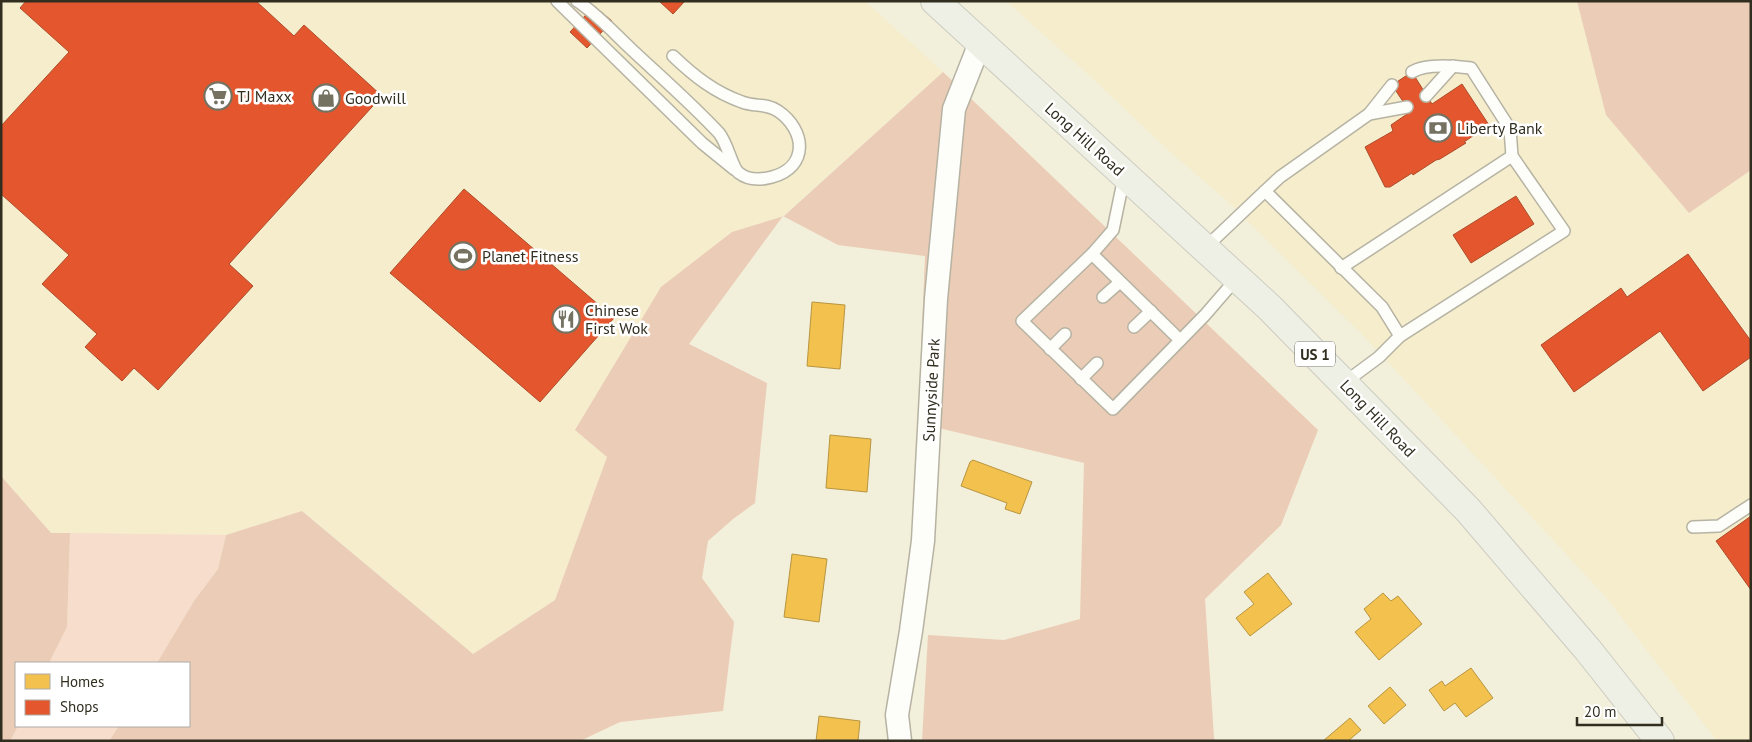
<svg xmlns="http://www.w3.org/2000/svg" width="1752" height="742" viewBox="0 0 1752 742" font-family="'PT Sans',sans-serif">
	<rect width="100%" height="100%" fill="#f2efda"/>
	<g fill="#f5edcc">
		<path d="M1 1H865L943 72 783 216 732 232 607 457 555 600 473 654 303 511 226 535 51 533 1 476Z"/>
		<path d="M1006 1H1577L1606 115 1689 213 1751 170V741H1717L1605 596 1361 333 1225 199 1169 151 1089 75Z"/>
	</g>
	<g fill="#f7ddcb">
		<path d="M70 533 226 535 218 569 194 601 157 663H49L67 627Z"/>
		<path d="M18 726H119L109 741H10Z"/>
	</g>
	<g fill="#ebccb7">
		<path d="M1577 1H1751V170L1689 213 1606 115Z"/>
		<path d="M943 72 1318 430 1281 525 1205 599 1214 738 1216 741H922L928 635 1004 640 1080 619 1084 463 918 423 925 256 838 245 783 216 689 344 767 383 755 503 733 519 708 541 702 578 734 622 723 711 620 722 580 741H109L119 726H189V663H157L194 601 218 569 226 535 302 511 473 654 555 600 607 457 575 430 661 287 732 232 784 216Z"/>
		<path d="M1 476 51 533H70L67 627 49 663H16V726H18L10 741H1Z"/>
	</g>
	<g fill="#f2c14e" stroke="#b89540">
		<path d="M812 302 845 305 840 369 807 366Z"/>
		<path d="M830 435 871 439 867 492 826 488Z"/>
		<path d="M973 460 1032 482 1020 514 1005 509 1007 503 961 486 970 462Z"/>
		<path d="M792 554 827 559 819 622 784 617Z"/>
		<path d="M1268 573 1292 604 1250 636 1236 618 1254 604 1244 592Z"/>
		<path d="M1383 593 1391 601 1398 596 1422 624 1379 660 1355 632 1371 619 1364 609Z"/>
		<path d="M1471 668 1493 698 1466 717 1455 703 1444 711 1429 690 1442 681 1445 686Z"/>
		<path d="M1390 687 1406 705 1384 724 1368 706Z"/>
		<path d="M819 716 860 721 858 741H816Z"/>
		<path d="M1350 718 1361 730 1348 741H1323Z"/>
	</g>
	<g fill="#e4572e" stroke="#ae4b2a">
		<path d="M26 1H256L294 36 304 25 382 96 229 264 253 286 158 390 134 368 122 381 85 347 97 334 42 284 69 255 1 194V126L69 52 20 8Z"/>
		<path d="M659 1H685L673 14Z"/>
		<path d="M594 6 612 21 587 48 570 32Z"/>
		<path d="M1412 72 1432 104 1462 84 1489 125 1464 142 1466 143 1440 159 1436 160 1413 175 1412 173 1390 187H1385L1365 147 1393 131 1391 125 1410 112 1392 85Z"/>
		<path d="M464 189 614 318 540 402 390 273Z"/>
		<path d="M1516 196 1534 224 1471 263 1453 235Z"/>
		<path d="M1688 254 1751 341V357L1703 391 1660 331 1574 392 1541 345 1621 288 1627 297Z"/>
		<path d="M1751 516V590L1716 541Z"/>
	</g>
	<g fill="none" stroke-linecap="round" stroke-linejoin="round">
		<g stroke="#b6b3a3" stroke-width="14">
			<g id="lane">
				<path d="M557 1 702 143 734 169"/>
				<path d="M577 1C597 14 614 33 631 49 661 77 692 104 719 133 728 144 732 168 739 173 748 180 761 180 772 177 809 167 806 130 778 111 767 103 754 107 742 102 714 92 694 76 673 56"/>
				<path d="M1426 96 1453 66"/>
				<path d="M1369 114 1407 107"/>
				<path d="M1124 177 1113 230 1092 254 1022 321 1113 409 1205 315 1237 278"/>
				<path d="M1265 191 1280 177 1369 114 1392 85"/>
				<path d="M1205 248 1265 191 1382 307 1400 336 1379 357 1344 383"/>
				<path d="M1092 254 1180 340"/>
				<path d="M1341 268 1512 156"/>
				<path d="M1103 297 1120 282"/>
				<path d="M1134 327 1151 311"/>
				<path d="M1400 336 1564 231 1512 156 1510 129 1471 68C1455 66 1426 63 1412 72"/>
				<path d="M1050 349 1065 334"/>
				<path d="M1081 379 1097 363"/>
				<path d="M1693 527 1719 526 1751 505"/>
			</g>
		</g>
		<g stroke="#b6b3a3" stroke-width="25">
			<path id="street" d="M900 741 897 715 911 631 923 541 936 299 954 109 980 43"/>
		</g>
		<g stroke="#cdccc1" stroke-width="30">
			<path id="primary" d="M935 1 1270 308 1468 510 1588 650 1660 741"/>
		</g>
		<use href="#lane" stroke="#fdfdf9" stroke-width="11"/>
		<use href="#street" stroke="#fdfdf9" stroke-width="22"/>
		<use href="#primary" stroke="#eef0e6" stroke-width="28"/>
	</g>
	<defs>
		<g id="supermarket-ring" transform="scale(1.4375)"><circle r="9.5" fill="#fff" stroke="#757261" stroke-width="1.5"/><path d="M-6-5.5h2.5l.6 2H6L4.5 2H-2.5L-4.4-4H-6ZM-1.5 3.2a1.3 1.3 0 1 0 .1 0ZM3 3.2a1.3 1.3 0 1 0 .1 0Z" fill="#757261"/></g>
		<g id="shop-ring" transform="scale(1.4375)"><circle r="9.5" fill="#fff" stroke="#757261" stroke-width="1.5"/><path d="M-5-2.5h2.3a2.7 3.5 0 0 1 5.4 0H5L5.5 6h-11ZM-1.5-2.5h3a1.5 2.3 0 0 0-3 0Z" fill="#757261"/></g>
		<g id="bank-ring" transform="scale(1.4375)"><circle r="9.5" fill="#fff" stroke="#757261" stroke-width="1.5"/><path d="M-6-4H6V4H-6ZM0-2.3a2.3 2.3 0 1 0 0 4.6a2.3 2.3 0 1 0 0-4.6Z" fill="#757261"/></g>
		<g id="stadium-ring" transform="scale(1.4375)"><circle r="9.5" fill="#fff" stroke="#757261" stroke-width="1.5"/><path d="M0-5a6.5 5 0 1 0 0 10a6.5 5 0 1 0 0-10ZM-3.5-1.8h7v3.6h-7Z" fill="#757261"/></g>
		<g id="restaurant-ring" transform="scale(1.4375)"><circle r="9.5" fill="#fff" stroke="#757261" stroke-width="1.5"/><path d="M-5-6h1v4h1v-4h1v4h1v-4h1v5L-1.5 .5V6h-2V.5L-5-1ZM5-6V6H3V1.5H1.5Q1.5-4 5-6Z" fill="#757261"/></g>
	</defs>
	<g fill-rule="evenodd">
		<use href="#supermarket-ring" x="218" y="96"/>
		<use href="#shop-ring" x="326" y="98"/>
		<use href="#bank-ring" x="1438" y="128"/>
		<use href="#stadium-ring" x="463" y="256"/>
		<use href="#restaurant-ring" x="566" y="319"/>
	</g>
	<g text-anchor="middle" dominant-baseline="central" stroke-width="5" stroke-linejoin="round" paint-order="stroke">
		<rect fill="#fff" stroke="#6f6d63" stroke-width="1" x="1295" y="341.5" width="40" height="25" rx="4"/>
		<g font-size="15" font-weight="bold" fill="#312e20">
			<text x="1315" y="354">US 1</text>
		</g>
		<g font-size="16" fill="#312e20" stroke="#fff" text-anchor="start">
			<text x="237" y="96">TJ Maxx</text>
			<text x="345" y="98">Goodwill</text>
			<text x="1457" y="128">Liberty Bank</text>
			<text x="482" y="256">Planet Fitness</text>
			<text x="585" y="310">Chinese<tspan x="585" dy="18">First Wok</tspan></text>
		</g>
		<g font-size="16" fill="#312e20" stroke="#fff">
			<text transform="translate(1085 139) rotate(42)">Long Hill Road</text>
			<text transform="translate(931 390) rotate(-87)">Sunnyside Park</text>
			<text transform="translate(1378 418) rotate(46)">Long Hill Road</text>
		</g>
	</g>
	<rect width="1752" height="742" fill="none" stroke="#312e20" stroke-width="5"/>
	<rect x="15" y="662" width="175" height="65" fill="#ffffff" stroke="#adaba6"/>
	<rect x="25" y="674" width="25" height="15" fill="#f2c14e" stroke="#adaba6"/>
	<text x="60" y="687" font-size="15" fill="#312e20">Homes</text>
	<rect x="25" y="700" width="25" height="15" fill="#e4572e" stroke="#adaba6"/>
	<text x="60" y="712" font-size="15" fill="#312e20">Shops</text>
	<path d="M1577 717v8h85v-8" fill="none" stroke="#312e20" stroke-width="2.5"/>
	<text x="1584" y="717" font-size="15" fill="#312e20" stroke="#ffffff" stroke-width="4" paint-order="stroke">20 m</text>
</svg>
